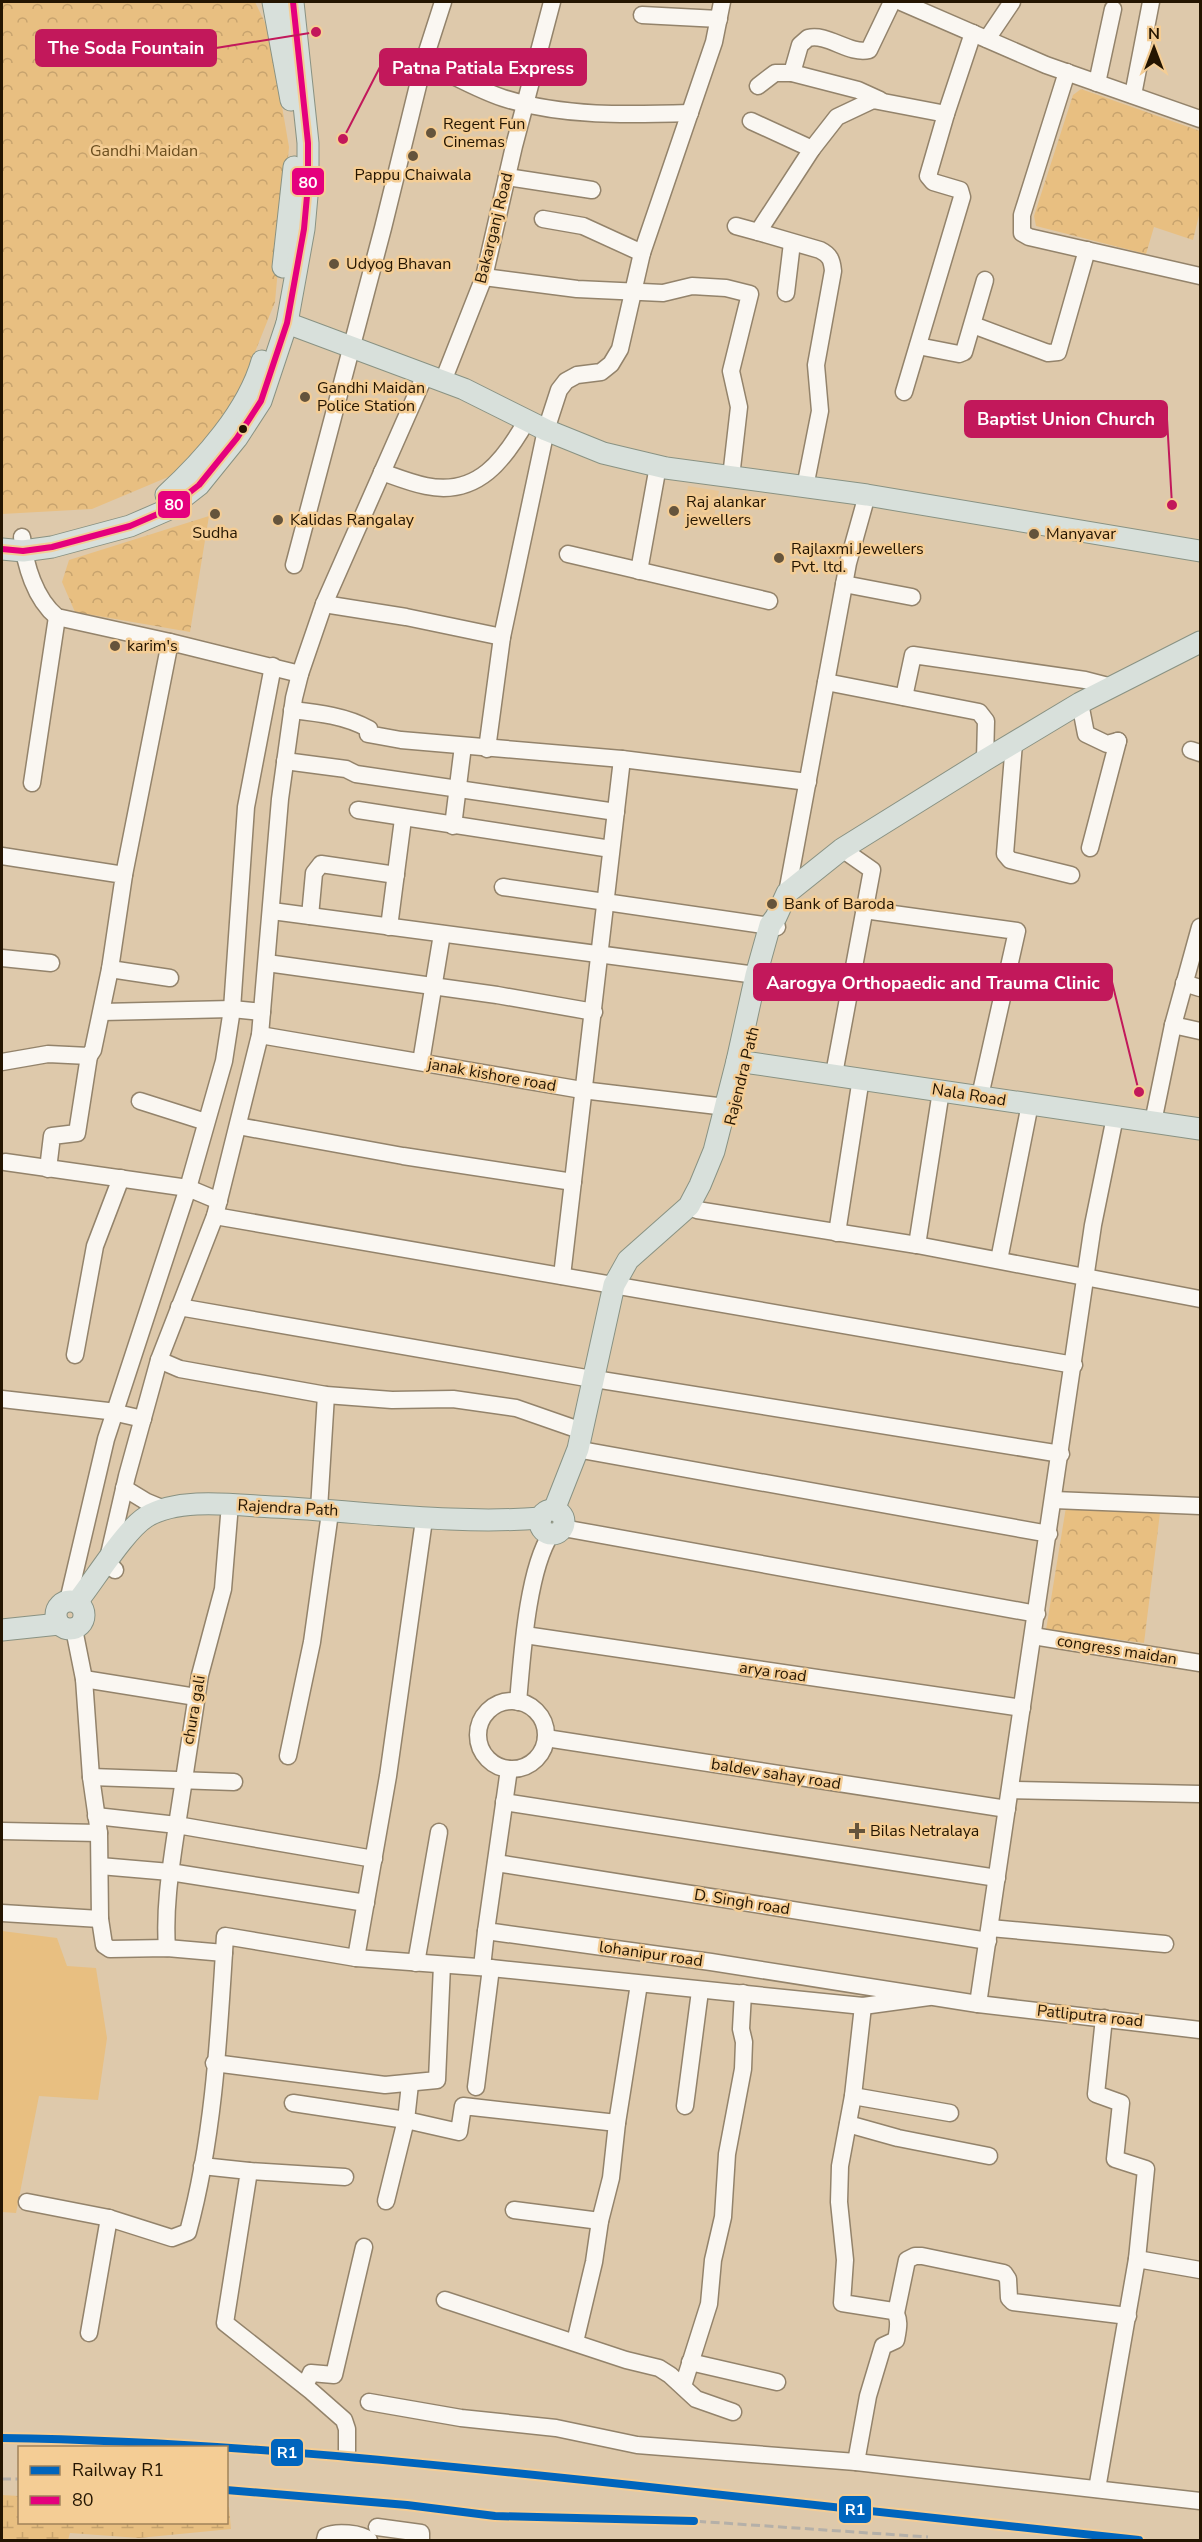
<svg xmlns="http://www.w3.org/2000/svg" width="1202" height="2542" viewBox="0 0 1202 2542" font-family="'Nunito Sans',sans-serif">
	<defs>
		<pattern id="wetland-marsh" width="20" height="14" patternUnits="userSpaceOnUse" patternTransform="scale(1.5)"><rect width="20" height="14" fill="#e8bf81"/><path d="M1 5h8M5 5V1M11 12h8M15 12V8" fill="none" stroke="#c7a36e"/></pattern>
		<pattern id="park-crowns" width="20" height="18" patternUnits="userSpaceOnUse" patternTransform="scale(1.5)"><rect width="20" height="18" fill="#e8bf81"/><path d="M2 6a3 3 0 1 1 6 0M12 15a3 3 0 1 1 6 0" fill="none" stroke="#c7a36e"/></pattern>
	</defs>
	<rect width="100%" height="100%" fill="#dec9ab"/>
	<path fill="#e8c696" d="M688 486 719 491 713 522 683 517Z"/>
	<path fill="#e8bf81" d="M2 1931 57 1938 67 1966 96 1968 107 2038 98 2100 39 2096 16 2213 2 2212Z"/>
	<path fill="url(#wetland-marsh)" d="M2 2495 19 2496 20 2522H226L227 2507H229L231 2529 139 2538 70 2533 68 2540H2Z"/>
	<g fill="url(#park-crowns)">
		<path d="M2 2H255L269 31 289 147 275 302 233 407 180 472 92 509 2 514Z"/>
		<path d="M1081 89 1200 131V211L1193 240 1154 227 1146 254 1036 226 1034 216 1073 95Z"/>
		<path d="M209 516 190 632 75 612 62 582 69 560Z"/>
		<path d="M1066 1507 1160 1513 1144 1643 1046 1630Z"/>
	</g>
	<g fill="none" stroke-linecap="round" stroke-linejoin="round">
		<g stroke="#93836b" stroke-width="19">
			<g id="minor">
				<path d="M901 2 1046 65 1200 119"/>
				<path d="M642 15 719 19"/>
				<path d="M987 39 1012 2"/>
				<path d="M424 61C450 74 476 89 503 98 563 117 628 115 690 113"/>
				<path d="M1067 72 1022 215V233L1029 237 1200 276"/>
				<path d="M792 73 858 90 880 100"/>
				<path d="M1097 83 1113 9"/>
				<path d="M758 86 775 73H792L800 45 808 38C828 33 849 55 869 50L892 2"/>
				<path d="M1133 95 1151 2"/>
				<path d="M751 121 812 149"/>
				<path d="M507 177 592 190"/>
				<path d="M543 219 583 226 642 253"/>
				<path d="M736 226 758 232"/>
				<path d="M484 277 577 289 663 293 692 286 726 288 750 294 731 371 739 407 731 477"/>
				<path d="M786 293 792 243"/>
				<path d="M973 325 1048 353 1058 352 1087 250"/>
				<path d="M918 346 959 354 964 352 985 280"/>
				<path d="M443 381 484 277 514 146 552 2"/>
				<path d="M904 392 962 197 960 190 933 182 928 176 946 114 973 33"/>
				<path d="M382 472C396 477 411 483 426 486 478 497 505 459 527 420"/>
				<path d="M805 487 820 411 816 365 833 271C832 260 830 255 820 250L758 232 812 149 837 117 873 100 946 114"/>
				<path d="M22 537C25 565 35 599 57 617L170 642"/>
				<path d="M568 554 769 601"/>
				<path d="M294 565 383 228 424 61 443 2"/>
				<path d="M639 571 658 466"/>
				<path d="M844 584 912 597"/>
				<path d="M324 604 406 617 502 637"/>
				<path d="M826 682 979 712 986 721 985 760"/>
				<path d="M904 697 913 655 1085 680 1112 687"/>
				<path d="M1080 703 1086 734 1107 744 1118 741"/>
				<path d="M292 710C319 713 346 716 369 729L368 734 401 740 622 759"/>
				<path d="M1014 743 1005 854 1010 860 1071 875"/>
				<path d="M487 749 502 637 546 430 559 390 566 381 577 375 601 372 611 364 620 349 642 253 714 42 722 2"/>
				<path d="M1191 750 1200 753"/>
				<path d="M285 761 346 769 356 774 616 812"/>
				<path d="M32 783 57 617"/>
				<path d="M358 810 611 849"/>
				<path d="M453 826 463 746"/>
				<path d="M1090 848 1118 741"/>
				<path d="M2 856 124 875 110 969 93 1050 89 1056 48 1054 2 1062"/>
				<path d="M124 875 170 642 300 674"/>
				<path d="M503 887 777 927"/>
				<path d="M787 893 848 563 867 495"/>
				<path d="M864 910 1017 931 980 1096"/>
				<path d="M272 911 756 975"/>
				<path d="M310 916 314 873 321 864 396 875"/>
				<path d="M389 927 403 819"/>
				<path d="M2 958 51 963"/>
				<path d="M267 963 497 995 594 1012"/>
				<path d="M110 969 170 978"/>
				<path d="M1184 983 1200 988"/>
				<path d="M102 1012 232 1009 262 1012"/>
				<path d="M1173 1025 1200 1031"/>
				<path d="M260 1035 582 1090 726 1107"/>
				<path d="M421 1062 442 934"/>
				<path d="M834 1074 872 870 842 849"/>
				<path d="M140 1101 206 1122"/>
				<path d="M1153 1122 1173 1025 1200 927"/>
				<path d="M238 1126 403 1156 573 1182"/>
				<path d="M5 1162 188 1188 219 1201"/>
				<path d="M48 1169 52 1136 77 1133 89 1056"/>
				<path d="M697 1210 917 1245 1200 1299"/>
				<path d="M215 1216 1074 1365"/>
				<path d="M837 1233 861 1078"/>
				<path d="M917 1245 941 1091"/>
				<path d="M999 1260 1030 1104"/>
				<path d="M562 1276 622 759 808 782"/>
				<path d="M179 1307 592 1379"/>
				<path d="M75 1355 95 1246 121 1178"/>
				<path d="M159 1360 180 1369 326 1395 392 1400 453 1399 516 1408 582 1431"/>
				<path d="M601 1380 1061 1454"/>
				<path d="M2 1399 108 1411 143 1419"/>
				<path d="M587 1451 1049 1534"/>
				<path d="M124 1488 147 1502 164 1509"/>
				<path d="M1054 1500 1200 1506"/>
				<path d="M319 1509 326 1395"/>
				<path d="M563 1528 1037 1614"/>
				<path d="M115 1570 107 1563 127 1476 159 1360 215 1216 260 1035 280 799 294 698 300 674 324 604 425 375"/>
				<path d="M68 1601 106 1439 188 1188 224 1061 232 1009 246 807 273 666"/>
				<path d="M74 1629 84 1679 91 1777 99 1833 100 1919 104 1945 110 1949 167 1948 224 1953"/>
				<path d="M525 1635 1022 1708"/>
				<path d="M1033 1636 1200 1663"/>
				<path d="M84 1679 196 1697"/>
				<circle cx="512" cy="1735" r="34"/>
				<path d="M518 1702C522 1658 527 1571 551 1534"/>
				<path d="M546 1738 1007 1809"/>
				<path d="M288 1756 312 1642 329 1520"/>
				<path d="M509 1769 486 1931 711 1962 978 2004 1200 2030"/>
				<path d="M91 1777 234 1782"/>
				<path d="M1010 1790 1200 1794"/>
				<path d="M504 1802 997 1878"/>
				<path d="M96 1816 177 1825 200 1675 223 1589 229 1516"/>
				<path d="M2 1831 99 1833"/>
				<path d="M496 1863 988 1941"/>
				<path d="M100 1866 170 1872 366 1903"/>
				<path d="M2 1913 100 1919"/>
				<path d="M990 1928 1165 1944"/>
				<path d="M167 1948C164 1907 171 1866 177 1825L374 1859"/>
				<path d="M356 1958 388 1776 423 1527"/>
				<path d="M416 1963 439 1832"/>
				<path d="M482 1967 486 1931"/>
				<path d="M978 2004 1093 1225 1115 1117"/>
				<path d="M1104 2018 1096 2094 1121 2103 1115 2159 1146 2169 1137 2259"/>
				<path d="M214 2063 385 2085 437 2080 442 1965"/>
				<path d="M476 2087 491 1968"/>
				<path d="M853 2096 950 2113"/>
				<path d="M293 2103 406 2120 459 2132 463 2106 617 2123 639 1984"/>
				<path d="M685 2106 700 1991"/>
				<path d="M848 2124 898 2138 989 2156"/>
				<path d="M202 2166 249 2171 225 2323 311 2391 344 2420 347 2429V2451"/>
				<path d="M249 2171 345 2177"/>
				<path d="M386 2201 406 2120 410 2084"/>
				<path d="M27 2202 109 2218 172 2238 188 2232C214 2137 219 2034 225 1936L356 1958 491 1968 863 2006 929 1997"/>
				<path d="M514 2210 600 2221"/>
				<path d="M445 2300 626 2360 659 2368 670 2375 696 2399 733 2412"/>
				<path d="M896 2313 907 2260 915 2256H922L1004 2273 1008 2279 1009 2298 1013 2302 1128 2316"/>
				<path d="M89 2333 109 2218"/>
				<path d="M575 2342 594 2262 600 2221 611 2178 617 2123"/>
				<path d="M690 2362 777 2382"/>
				<path d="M305 2386 311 2373 334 2375 364 2247"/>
				<path d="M683 2386 709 2304 713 2260 723 2217 727 2154 743 2069 744 2042 741 2029 743 1993"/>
				<path d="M369 2402 461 2418 556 2428 637 2445 856 2462 1200 2501"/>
				<path d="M856 2462 868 2396 883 2346 896 2340C898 2330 901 2317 893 2311L842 2303 845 2260 839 2202 840 2166 853 2096 863 2006"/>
				<path d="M1097 2489 1137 2259 1200 2270"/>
				<path d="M377 2527 421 2533V2540"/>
				<path d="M325 2540 326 2536C336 2531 361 2533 369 2540"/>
			</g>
		</g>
		<g stroke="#899283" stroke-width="23">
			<g id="major">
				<path d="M273 2 291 100"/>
				<path d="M283 267 294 167"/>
				<path d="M287 323 464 389 546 430 603 453 666 468 867 495 1200 551"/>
				<path d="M166 495C203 461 248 411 262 361"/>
				<path d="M2 549 23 551 52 547 130 526 167 510 199 485 237 438 261 401 287 323 304 229 308 185V143L293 2"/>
				<path d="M737 1061 1200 1129"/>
				<circle cx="552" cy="1522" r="12"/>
				<path d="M554 1510 578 1449 614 1285 628 1260 689 1206 700 1185 714 1151 737 1061 756 975 770 925 776 917 787 893 842 849 985 760 1080 703 1200 642"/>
				<circle cx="70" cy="1615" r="14"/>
				<path d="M77 1602C94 1581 125 1530 146 1517 179 1497 234 1505 272 1507 361 1511 452 1525 541 1518"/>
				<path d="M2 1630 59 1624"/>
			</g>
		</g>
		<use href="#minor" stroke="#faf7f2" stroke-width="16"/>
		<use href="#major" stroke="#d8e0db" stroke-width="21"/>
		<g stroke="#b5b0a8" stroke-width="3" stroke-dasharray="9 4.5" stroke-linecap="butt">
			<path d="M2 2479H20"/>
			<path d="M226 2490 407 2505 495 2516 693 2521 928 2537"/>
		</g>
		<g stroke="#f4cd95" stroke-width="10">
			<path id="bus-1" d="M2 549 23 551 52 547 130 526 167 510 199 485 237 438 261 401 287 323 304 229 308 185V143L293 2"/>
		</g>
		<use href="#bus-1" stroke="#e5007d" stroke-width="6"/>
		<g stroke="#f4cd95" stroke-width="12">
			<g id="rail-1">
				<path d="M2 2438C212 2441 422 2463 631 2485 801 2504 970 2522 1139 2540"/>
				<path d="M226 2490 407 2505 495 2516 694 2521"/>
			</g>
		</g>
		<use href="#rail-1" stroke="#0065bd" stroke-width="8"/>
	</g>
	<g fill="#65543c" stroke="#f4cd95" stroke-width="2">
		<circle cx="431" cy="133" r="6"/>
		<circle cx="413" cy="156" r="6"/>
		<circle cx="334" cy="264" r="6"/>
		<circle cx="305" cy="397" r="6"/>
		<circle cx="674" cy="511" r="6"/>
		<circle cx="215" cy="514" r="6"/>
		<circle cx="278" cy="520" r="6"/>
		<circle cx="1034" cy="534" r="6"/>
		<circle cx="779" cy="558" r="6"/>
		<circle cx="115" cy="646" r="6"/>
		<circle cx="772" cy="904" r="6"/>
		<path d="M854 1822h6v6h6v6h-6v6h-6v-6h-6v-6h6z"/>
	</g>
	<circle fill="#241501" stroke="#f4cd95" stroke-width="2" cx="243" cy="429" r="5"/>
	<g text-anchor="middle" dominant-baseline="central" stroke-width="5" stroke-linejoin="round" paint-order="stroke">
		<g font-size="16" fill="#241501" stroke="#f4cd95" text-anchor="start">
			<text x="443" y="124">Regent Fun<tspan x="443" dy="18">Cinemas</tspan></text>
			<text x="413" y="175" text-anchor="middle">Pappu Chaiwala</text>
			<text x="346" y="264">Udyog Bhavan</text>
			<text x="317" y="388">Gandhi Maidan<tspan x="317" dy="18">Police Station</tspan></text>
			<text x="686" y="502">Raj alankar<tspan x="686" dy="18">jewellers</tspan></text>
			<text x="290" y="520">Kalidas Rangalay</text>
			<text x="215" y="533" text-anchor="middle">Sudha</text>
			<text x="1046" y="534">Manyavar</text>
			<text x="791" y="549">Rajlaxmi Jewellers<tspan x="791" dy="18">Pvt. ltd.</tspan></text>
			<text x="127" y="646">karim's</text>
			<text x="784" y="904">Bank of Baroda</text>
			<text x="870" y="1831">Bilas Netralaya</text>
		</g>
		<g font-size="16" fill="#6b4e1f" stroke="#f4cd95">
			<text x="144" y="151">Gandhi Maidan</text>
		</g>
		<g font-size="16" fill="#241501" stroke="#f4cd95">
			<text transform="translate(494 228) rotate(-76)">Bakarganj Road</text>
			<text transform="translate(492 1075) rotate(10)">janak kishore road</text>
			<text transform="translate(742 1076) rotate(-76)">Rajendra Path</text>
			<text transform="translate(969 1095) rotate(9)">Nala Road</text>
			<text transform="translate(288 1508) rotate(3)">Rajendra Path</text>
			<text transform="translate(1117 1650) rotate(9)">congress maidan</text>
			<text transform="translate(773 1672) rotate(8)">arya road</text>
			<text transform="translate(194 1710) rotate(-80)">chura gali</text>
			<text transform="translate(776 1774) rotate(9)">baldev sahay road</text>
			<text transform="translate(742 1902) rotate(9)">D. Singh road</text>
			<text transform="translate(651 1954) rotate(8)">lohanipur road</text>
			<text transform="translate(1090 2016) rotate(6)">Patliputra road</text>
		</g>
	</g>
	<path fill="none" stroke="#c2185b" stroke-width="2" d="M316 32L216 48M343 139L380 67M1172 505L1167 419M1139 1092L1112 982"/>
	<g fill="#c2185b" stroke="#f4cd95" stroke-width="2">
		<circle cx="316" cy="32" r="6"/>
		<circle cx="343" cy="139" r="6"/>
		<circle cx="1172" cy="505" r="6"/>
		<circle cx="1139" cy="1092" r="6"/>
	</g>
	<g fill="#c2185b" stroke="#c2185b" stroke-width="2">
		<rect x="36" y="30" width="180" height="36" rx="6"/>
		<rect x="380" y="49" width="206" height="36" rx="6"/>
		<rect x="965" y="401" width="202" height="36" rx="6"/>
		<rect x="754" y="964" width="358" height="36" rx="6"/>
	</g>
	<g font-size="18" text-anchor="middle" font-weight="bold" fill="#fff">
		<text x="126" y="54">The Soda Fountain</text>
		<text x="483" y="74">Patna Patiala Express</text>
		<text x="1066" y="425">Baptist Union Church</text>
		<text x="933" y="989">Aarogya Orthopaedic and Trauma Clinic</text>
	</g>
	<g stroke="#f4cd95" stroke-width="2">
		<rect x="291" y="167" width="34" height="29" rx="6" fill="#e5007d"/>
		<rect x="157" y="490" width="34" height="29" rx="6" fill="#e5007d"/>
		<rect x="270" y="2438" width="34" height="29" rx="6" fill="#0065bd"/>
		<rect x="838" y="2495" width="34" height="29" rx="6" fill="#0065bd"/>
	</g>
	<g font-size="16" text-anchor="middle" font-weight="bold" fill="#fff">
		<text x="308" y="188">80</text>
		<text x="174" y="510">80</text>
		<text x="287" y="2458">R1</text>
		<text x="855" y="2515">R1</text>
	</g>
	<rect width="1202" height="2542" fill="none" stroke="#241501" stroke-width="6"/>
	<rect x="18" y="2446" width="210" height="78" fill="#f4cd95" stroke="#a1835a" stroke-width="1.5"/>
	<rect x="30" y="2466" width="30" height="9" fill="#0065bd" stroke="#a1835a" stroke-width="1.5"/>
	<text x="72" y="2476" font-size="18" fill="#241501">Railway R1</text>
	<rect x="30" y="2496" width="30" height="9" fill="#e5007d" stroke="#a1835a" stroke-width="1.5"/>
	<text x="72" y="2506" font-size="18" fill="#241501">80</text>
	<g transform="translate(1154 48)" stroke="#f4cd95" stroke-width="4.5" paint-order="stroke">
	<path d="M0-4.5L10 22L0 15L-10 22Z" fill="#241501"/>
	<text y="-9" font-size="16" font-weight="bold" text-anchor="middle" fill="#241501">N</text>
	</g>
</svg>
